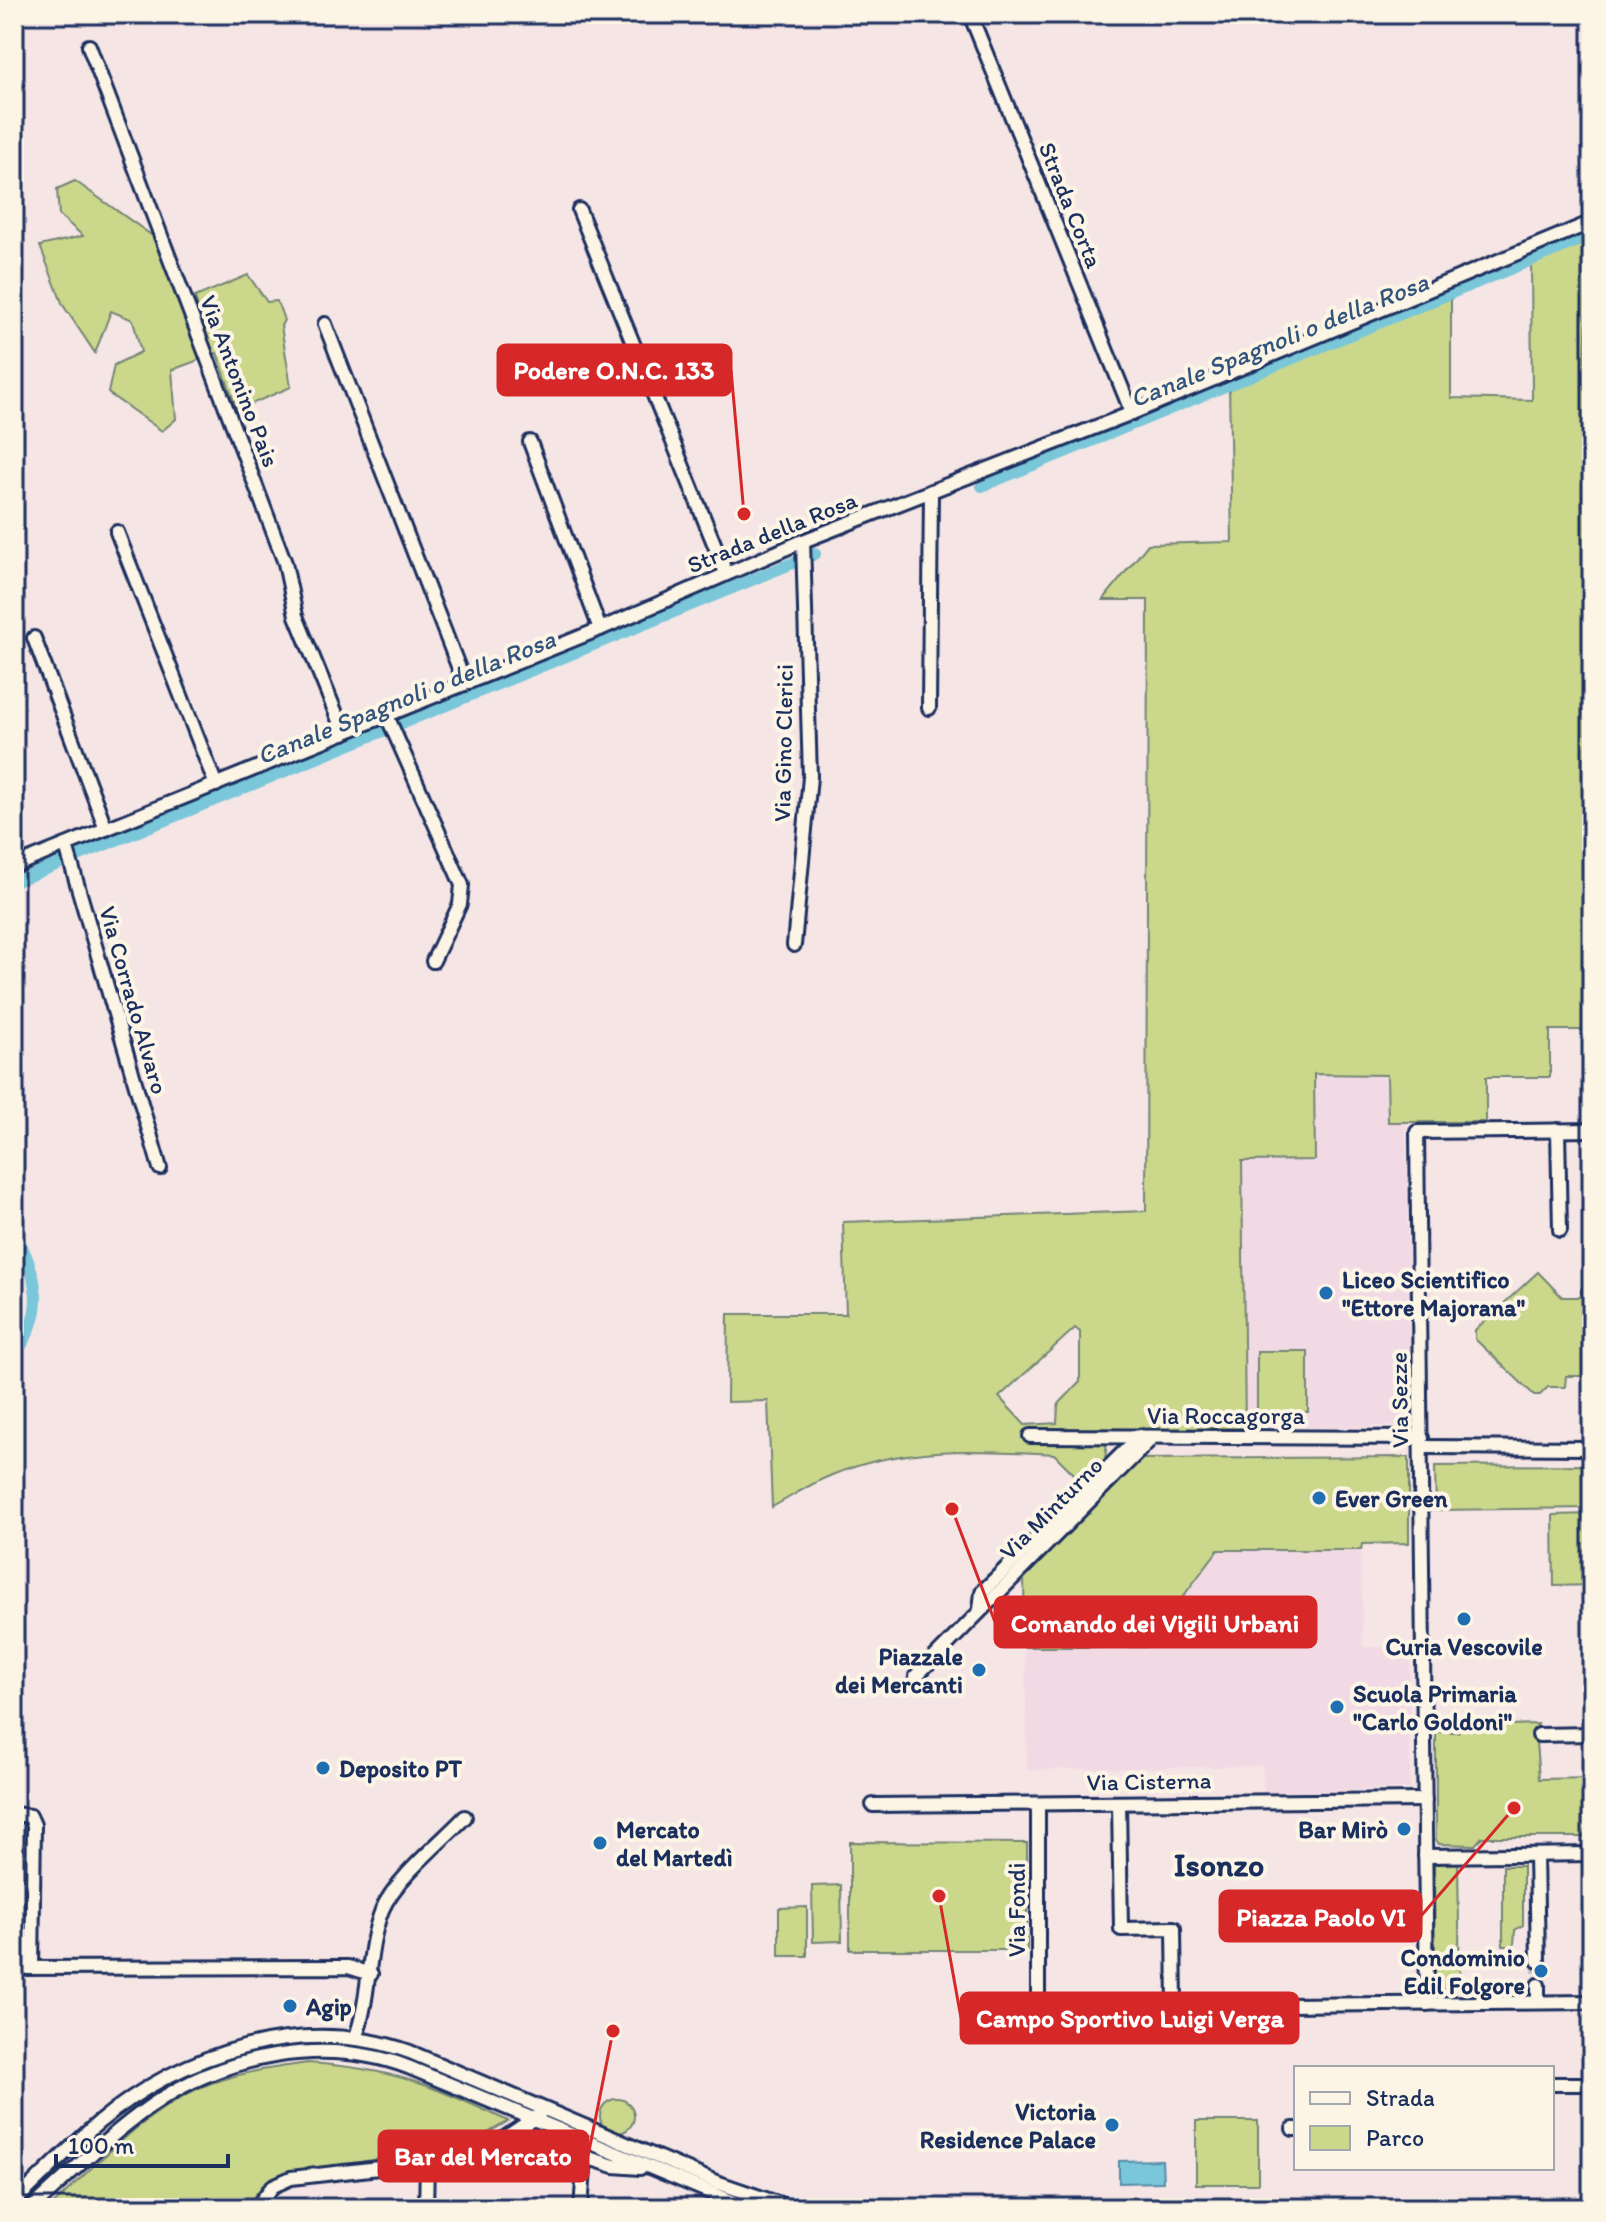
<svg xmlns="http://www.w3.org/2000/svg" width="1606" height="2222" viewBox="0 0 1606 2222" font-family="Itim,sans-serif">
	<rect width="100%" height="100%" fill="#f6e5e5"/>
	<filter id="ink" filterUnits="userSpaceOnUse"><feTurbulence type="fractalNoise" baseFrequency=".0125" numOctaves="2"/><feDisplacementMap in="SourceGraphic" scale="16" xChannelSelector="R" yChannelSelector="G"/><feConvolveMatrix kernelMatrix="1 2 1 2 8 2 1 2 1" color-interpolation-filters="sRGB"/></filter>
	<g filter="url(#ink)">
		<g fill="#f2dae5">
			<path d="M1314 1074 1387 1075 1388 1122H1406L1411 1426 1245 1428 1242 1160H1315Z"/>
			<path d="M1218 1550H1361L1363 1647H1410V1789L1264 1792 1263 1766 1027 1770 1025 1647H1145Z"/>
		</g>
		<g fill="#cbd88b" stroke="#738474" stroke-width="2" fill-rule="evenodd">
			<path d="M75 181 154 237 186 319 200 316 195 297 248 275 267 302 277 301 284 320 281 326 291 387 237 410 217 353 172 370 176 419 162 431 108 393 114 365 141 352 133 320 111 311 95 353 63 305 40 246 83 236 59 215 57 189Z"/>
			<path d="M1592 235V311H1587L1585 363 1592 364V1030H1550V1077H1486V1122H1388L1387 1075 1314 1074 1315 1160 1242 1161 1245 1428 1108 1430 1105 1461 1084 1484 1054 1454C980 1450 908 1445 837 1473 814 1481 793 1496 772 1507L768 1401 727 1402 728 1314H846L843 1222 1146 1211 1148 600H1103L1148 544 1232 542 1229 385 1451 290V398L1532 400 1531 259ZM1075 1328 1080 1332V1382L1058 1405 1057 1423 1025 1425 999 1397Z"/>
			<path d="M1538 1272 1562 1297H1585L1592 1302V1376H1566L1565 1387H1548L1540 1395H1534L1475 1339V1330Z"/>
			<rect x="1257" y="1351" width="51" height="61"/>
			<path d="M1409 1457V1543L1362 1544 1361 1550H1218L1145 1647H1025L1024 1575 1138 1459Z"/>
			<path d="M1592 1465V1508L1436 1510 1435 1466Z"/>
			<path d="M1592 1514V1585L1554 1586 1553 1515Z"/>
			<path d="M1538 1724 1535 1730 1539 1779 1592 1778V1842L1586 1837H1482L1475 1845 1439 1844 1436 1840V1732H1458L1459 1727Z"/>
			<path d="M850 1842 1027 1843V1950H850Z"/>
			<path d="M1458 1863 1460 1989 1435 1990 1434 1864Z"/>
			<path d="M1503 1866H1523V1925L1515 1930 1514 1946H1503Z"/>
			<path d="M841 1885 842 1941 813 1942 812 1886Z"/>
			<path d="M807 1907V1956H779V1908Z"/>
			<path d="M308 2063C392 2068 434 2086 508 2121L469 2144 277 2176 265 2182 246 2208H49C95 2166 142 2114 199 2088 234 2073 271 2068 308 2063Z"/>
			<circle cx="617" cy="2116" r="17"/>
			<rect x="1196" y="2121" width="62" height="63"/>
		</g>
		<path fill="#7ac7d9" stroke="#548aa8" stroke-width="2" d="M1162 2160 1163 2182 1119 2183V2161Z"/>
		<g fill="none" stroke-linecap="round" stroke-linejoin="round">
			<g stroke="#7ac7d9" stroke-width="12">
				<path d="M982 486 1592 235"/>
				<path d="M14 882 815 554"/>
				<path d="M14 1229C37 1278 49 1309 14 1356"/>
			</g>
			<path stroke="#cac1ca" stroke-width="12" stroke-dasharray="12 6" stroke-linecap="butt" d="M1538 1961V1985"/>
			<g stroke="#1b2f5e" stroke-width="18">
				<g id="minor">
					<path d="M970 14 1132 413"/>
					<path d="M89 46 285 563 296 616 344 733"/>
					<path d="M579 210 726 573"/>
					<path d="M325 324 465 684"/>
					<path d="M530 442 600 629"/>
					<path d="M117 532 216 785"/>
					<path d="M34 638 106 829"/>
					<path d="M929 708 931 491"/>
					<path d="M387 716 462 885 460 904 433 961"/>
					<path d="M66 846 160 1168"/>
					<path d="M14 866 600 629 803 541 1132 413 1592 222"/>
					<path d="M794 945 810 777 803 541"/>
					<path d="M1558 1130 1560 1230"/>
					<path d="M1589 1292 1592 1294"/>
					<path d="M1030 1436 1422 1438"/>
					<path d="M1422 1447 1592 1448"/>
					<path d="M980 1610 982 1592 1140 1436"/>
					<path d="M916 1676 1153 1437"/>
					<path d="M1539 1735 1592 1734"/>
					<path d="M1119 1803 1121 1929 1174 1928 1175 2006 1592 2002"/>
					<path d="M1038 1804V2016"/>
					<path d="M873 1805 1425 1800"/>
					<path d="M14 1814 30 1816 34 1825 32 1968"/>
					<path d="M1536 1855 1538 1961"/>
					<path d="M1425 1856 1592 1854"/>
					<path d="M14 1968 348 1967 371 1974"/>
					<path d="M1538 1985V2002"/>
					<path d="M1427 2004 1417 1132 1592 1130"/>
					<path d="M355 2039C371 1997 366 1951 382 1910 395 1879 441 1842 465 1817"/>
					<path d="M1552 2084H1592"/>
					<path d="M1293 2129H1296"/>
					<path d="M485 2151 539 2115"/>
					<path d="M14 2202C42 2176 69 2148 98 2123 183 2052 303 2014 410 2052L716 2182 792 2208"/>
					<path d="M32 2208C71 2173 109 2135 152 2105 224 2055 326 2036 408 2067L748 2208"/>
					<path d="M256 2208 273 2186 291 2178 546 2149 563 2150 614 2166 640 2168"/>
					<path d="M426 2208 427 2164"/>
					<path d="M581 2208 585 2157"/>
				</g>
			</g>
			<use href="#minor" stroke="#fcf5e5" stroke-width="12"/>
		</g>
	</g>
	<g fill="#1f6fb2" stroke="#fcf5e5" stroke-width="3">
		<circle cx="1326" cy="1293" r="8"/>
		<circle cx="1319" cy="1498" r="8"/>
		<circle cx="1464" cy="1619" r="8"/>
		<circle cx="979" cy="1670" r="8"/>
		<circle cx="1337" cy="1707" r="8"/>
		<circle cx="323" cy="1768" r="8"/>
		<circle cx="1404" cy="1829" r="8"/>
		<circle cx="600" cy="1843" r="8"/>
		<circle cx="1541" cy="1971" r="8"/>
		<circle cx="290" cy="2006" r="8"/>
		<circle cx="1112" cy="2125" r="8"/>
	</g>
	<g text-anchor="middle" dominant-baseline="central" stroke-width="8" stroke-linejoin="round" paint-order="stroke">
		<g font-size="24" fill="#1b2f5e" stroke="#fcf5e5">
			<text transform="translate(1071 205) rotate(68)">Strada Corta</text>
			<text transform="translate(240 381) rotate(69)">Via Antonino Pais</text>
			<text transform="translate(772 532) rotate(-22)">Strada della Rosa</text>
			<text transform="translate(783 743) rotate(-89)">Via Gino Clerici</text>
			<text transform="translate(134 1000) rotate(74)">Via Corrado Alvaro</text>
			<text transform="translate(1399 1400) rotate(-91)">Via Sezze</text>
			<text x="1226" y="1415">Via Roccagorga</text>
			<text transform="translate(1051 1508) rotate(-45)">Via Minturno</text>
			<text transform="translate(1149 1781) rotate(-1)">Via Cisterna</text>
			<text transform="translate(1016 1910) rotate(-90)">Via Fondi</text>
		</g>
		<g font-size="24" font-weight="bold" fill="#1b2f5e" stroke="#fcf5e5" text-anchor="start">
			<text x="1342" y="1279">Liceo Scientifico<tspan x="1342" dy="28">"Ettore Majorana"</tspan></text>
			<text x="1335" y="1498">Ever Green</text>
			<text x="1464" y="1646" text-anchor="middle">Curia Vescovile</text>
			<text x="963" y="1656" text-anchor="end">Piazzale<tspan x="963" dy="28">dei Mercanti</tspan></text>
			<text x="1353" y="1693">Scuola Primaria<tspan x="1353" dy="28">"Carlo Goldoni"</tspan></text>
			<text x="339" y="1768">Deposito PT</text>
			<text x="616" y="1829">Mercato<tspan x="616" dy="28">del Martedì</tspan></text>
			<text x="1388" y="1829" text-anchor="end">Bar Mirò</text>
			<text x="1525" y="1957" text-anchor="end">Condominio<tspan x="1525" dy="28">Edil Folgore</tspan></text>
			<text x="306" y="2006">Agip</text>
			<text x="1096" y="2111" text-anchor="end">Victoria<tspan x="1096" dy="28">Residence Palace</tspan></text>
		</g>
		<g font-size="26" font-style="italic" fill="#33557d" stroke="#fcf5e5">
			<text transform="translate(1279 340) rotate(-22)">Canale Spagnoli o della Rosa</text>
			<text transform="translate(406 697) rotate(-22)">Canale Spagnoli o della Rosa</text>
		</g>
		<g font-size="32" font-weight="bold" fill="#1b2f5e" stroke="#fcf5e5">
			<text x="1219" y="1865">Isonzo</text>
		</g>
	</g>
	<path fill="none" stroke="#d62828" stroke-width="3" d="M744 514L731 370M952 1509L995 1622M1514 1808L1421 1916M939 1896L961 2018M613 2031L588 2156"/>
	<g fill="#d62828" stroke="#fcf5e5" stroke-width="3">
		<circle cx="744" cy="514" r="8"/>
		<circle cx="952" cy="1509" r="8"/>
		<circle cx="1514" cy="1808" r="8"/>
		<circle cx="939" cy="1896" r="8"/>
		<circle cx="613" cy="2031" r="8"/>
	</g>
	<g fill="#d62828" stroke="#d62828" stroke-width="3">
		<rect x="498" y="345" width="233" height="50" rx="8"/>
		<rect x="995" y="1597" width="321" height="50" rx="8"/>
		<rect x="1220" y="1891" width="201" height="50" rx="8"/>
		<rect x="961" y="1993" width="337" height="50" rx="8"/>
		<rect x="379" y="2131" width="209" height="50" rx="8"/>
	</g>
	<g font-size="26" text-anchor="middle" font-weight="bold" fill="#fff">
		<text x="614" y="379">Podere O.N.C. 133</text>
		<text x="1155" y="1632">Comando dei Vigili Urbani</text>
		<text x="1321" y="1926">Piazza Paolo VI</text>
		<text x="1130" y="2027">Campo Sportivo Luigi Verga</text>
		<text x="483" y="2165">Bar del Mercato</text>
	</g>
	<rect width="1606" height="2222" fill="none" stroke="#fcf5e5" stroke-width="48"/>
	<rect x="24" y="24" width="1558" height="2174" fill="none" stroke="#1b2f5e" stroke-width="3" filter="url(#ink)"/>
	<rect x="1294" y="2066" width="260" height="104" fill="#fcf5e5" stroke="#a2a6af" stroke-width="2"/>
	<rect x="1310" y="2092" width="40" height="12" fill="#fcf5e5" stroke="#a2a6af" stroke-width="2"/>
	<text x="1366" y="2106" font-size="24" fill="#1b2f5e">Strada</text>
	<rect x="1310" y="2126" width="40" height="24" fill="#cbd88b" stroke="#a2a6af" stroke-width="2"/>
	<text x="1366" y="2146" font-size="24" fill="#1b2f5e">Parco</text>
	<path d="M56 2154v12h172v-12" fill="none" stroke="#1b2f5e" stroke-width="4"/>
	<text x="68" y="2154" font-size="24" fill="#1b2f5e" stroke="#fcf5e5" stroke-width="6" paint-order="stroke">100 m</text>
</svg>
